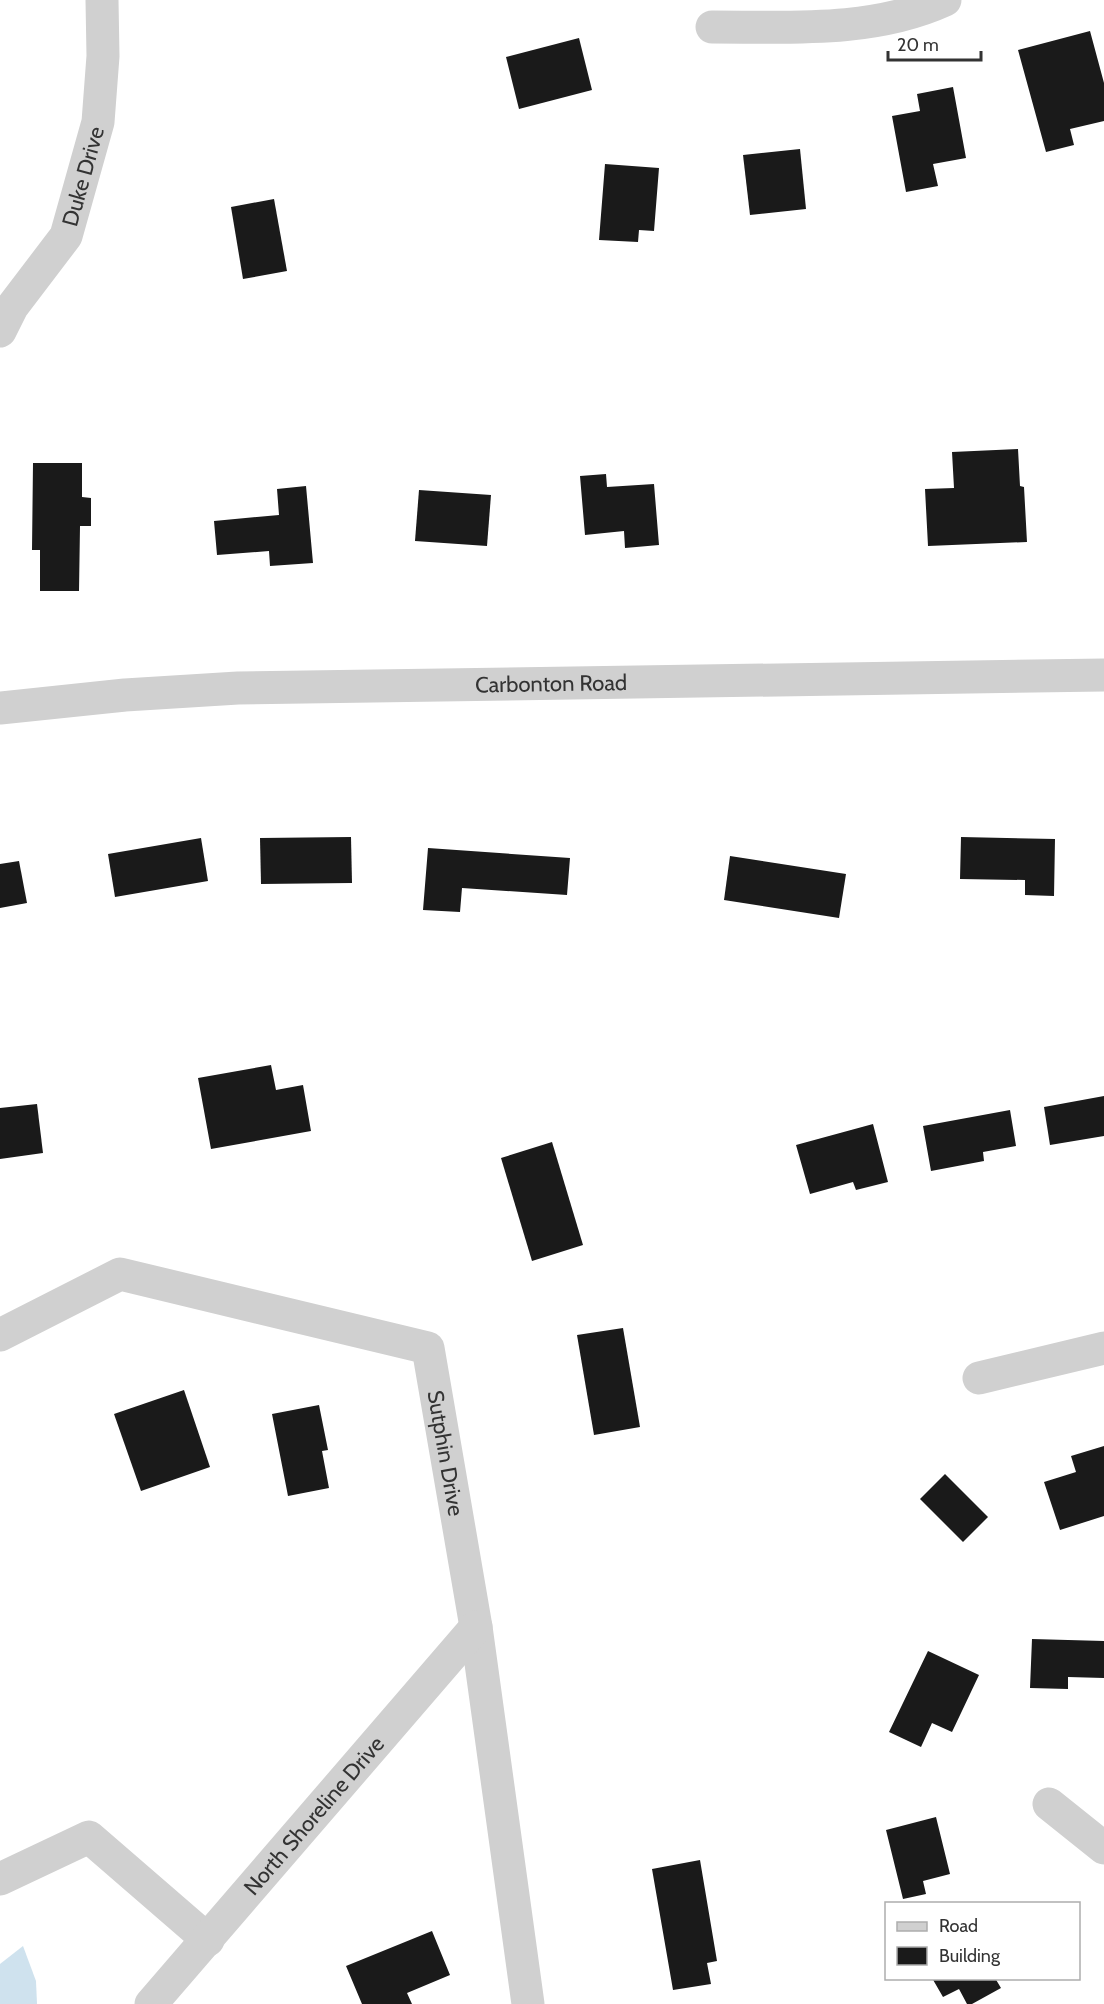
<svg xmlns="http://www.w3.org/2000/svg" width="1104" height="2004" viewBox="0 0 1104 2004" font-family="Cabin,sans-serif">
	<rect width="100%" height="100%" fill="#fff"/>
	<path fill="#cfe2ee" d="M23 1946 36 1981 37 2004H0V1964Z"/>
	<g fill="#1a1a1a">
		<path d="M1090 31 1104 83V121L1070 129 1074 145 1046 152 1018 50Z"/>
		<path d="M579 38 592 90 519 109 506 57Z"/>
		<path d="M953 87 966 158 933 164 938 186 906 192 892 116 920 111 917 94Z"/>
		<path d="M800 149 806 209 750 215 743 155Z"/>
		<path d="M605 164 659 168 654 231 639 230 638 242 599 240Z"/>
		<path d="M274 199 287 271 243 279 231 207Z"/>
		<path d="M1018 449 1020 486 1024 487 1027 542 928 546 925 489 954 488 952 452Z"/>
		<path d="M33 463H82V497L91 498V526H80L79 591H40V550H32Z"/>
		<path d="M606 474 607 487 654 484 659 545 625 548 624 531 585 535 580 476Z"/>
		<path d="M306 486 313 563 270 566 269 551 217 555 214 521 279 515 277 489Z"/>
		<path d="M419 490 491 495 487 546 415 541Z"/>
		<path d="M351 837 352 883 261 884 260 838Z"/>
		<path d="M961 837 1055 839 1054 896 1025 895V880L960 879Z"/>
		<path d="M201 838 208 881 115 897 108 854Z"/>
		<path d="M428 848 570 858 567 895 462 888 460 912 423 910Z"/>
		<path d="M730 856 846 874 839 918 724 900Z"/>
		<path d="M19 861 27 903 0 908V864Z"/>
		<path d="M271 1065 276 1090 303 1085 311 1131 211 1149 198 1078Z"/>
		<path d="M1104 1096V1136L1050 1145 1044 1107Z"/>
		<path d="M37 1104 43 1153 0 1159V1108Z"/>
		<path d="M1010 1110 1016 1146 983 1152 984 1161 931 1171 923 1126Z"/>
		<path d="M873 1124 888 1182 856 1190 853 1182 810 1194 796 1145Z"/>
		<path d="M552 1142 583 1245 532 1261 501 1158Z"/>
		<path d="M623 1328 640 1427 594 1435 577 1335Z"/>
		<path d="M184 1390 210 1467 141 1491 114 1414Z"/>
		<path d="M319 1405 328 1450 322 1451 329 1488 288 1496 272 1414Z"/>
		<path d="M1104 1446V1516L1060 1530 1044 1482 1076 1472 1071 1456Z"/>
		<path d="M945 1474 988 1517 963 1542 920 1499Z"/>
		<path d="M1032 1639 1104 1641V1678L1068 1677V1689L1030 1688Z"/>
		<path d="M928 1651 979 1675 952 1732 932 1723 921 1747 889 1732Z"/>
		<path d="M936 1817 950 1874 923 1881 926 1894 903 1899 886 1830Z"/>
		<path d="M700 1860 717 1961 707 1963 711 1984 673 1990 652 1869Z"/>
		<path d="M432 1931 450 1975 407 1993 412 2004H362L346 1966Z"/>
		<path d="M932 1978H995L1001 1988 972 2004H967L959 1989 943 1997Z"/>
	</g>
	<g fill="none" stroke-linecap="round" stroke-linejoin="round">
		<g stroke="#d0d0d0" stroke-width="33">
			<path d="M712 27C789 27 873 33 945 0"/>
			<path id="s1" d="M0 331 12 307 66 236 98 122 103 56 102 0"/>
			<path id="s2" d="M0 708 125 695 238 688 1104 675"/>
			<path id="s3" d="M0 1335 120 1274 428 1348 476 1627 528 2004"/>
			<path d="M979 1378 1104 1348"/>
			<path d="M1049 1804 1104 1848"/>
			<path d="M0 1879 89 1837 208 1940"/>
			<path id="s4" d="M151 2004 476 1627"/>
		</g>
	</g>
	<g text-anchor="middle" dominant-baseline="central" stroke-width="6" stroke-linejoin="round" paint-order="stroke">
		<g font-size="22" fill="#333" stroke="#fff">
			<text stroke="none"><textPath href="#s1" startOffset="178">Duke Drive</textPath></text>
			<text stroke="none"><textPath href="#s2" startOffset="552">Carbonton Road</textPath></text>
			<text stroke="none"><textPath href="#s3" startOffset="558">Sutphin Drive</textPath></text>
			<text stroke="none"><textPath href="#s4" startOffset="249">North Shoreline Drive</textPath></text>
		</g>
	</g>
	<rect x="885" y="1902" width="195" height="78" fill="#ffffff" stroke="#adadad" stroke-width="1.5"/>
	<rect x="897" y="1922" width="30" height="9" fill="#d0d0d0" stroke="#adadad" stroke-width="1.5"/>
	<text x="939" y="1932" font-size="18" fill="#333333">Road</text>
	<rect x="897" y="1947" width="30" height="18" fill="#1a1a1a" stroke="#adadad" stroke-width="1.5"/>
	<text x="939" y="1962" font-size="18" fill="#333333">Building</text>
	<path d="M888 51v9h93v-9" fill="none" stroke="#333333" stroke-width="3"/>
	<text x="897" y="51" font-size="18" fill="#333333" stroke="#ffffff" stroke-width="4.5" paint-order="stroke">20 m</text>
</svg>
